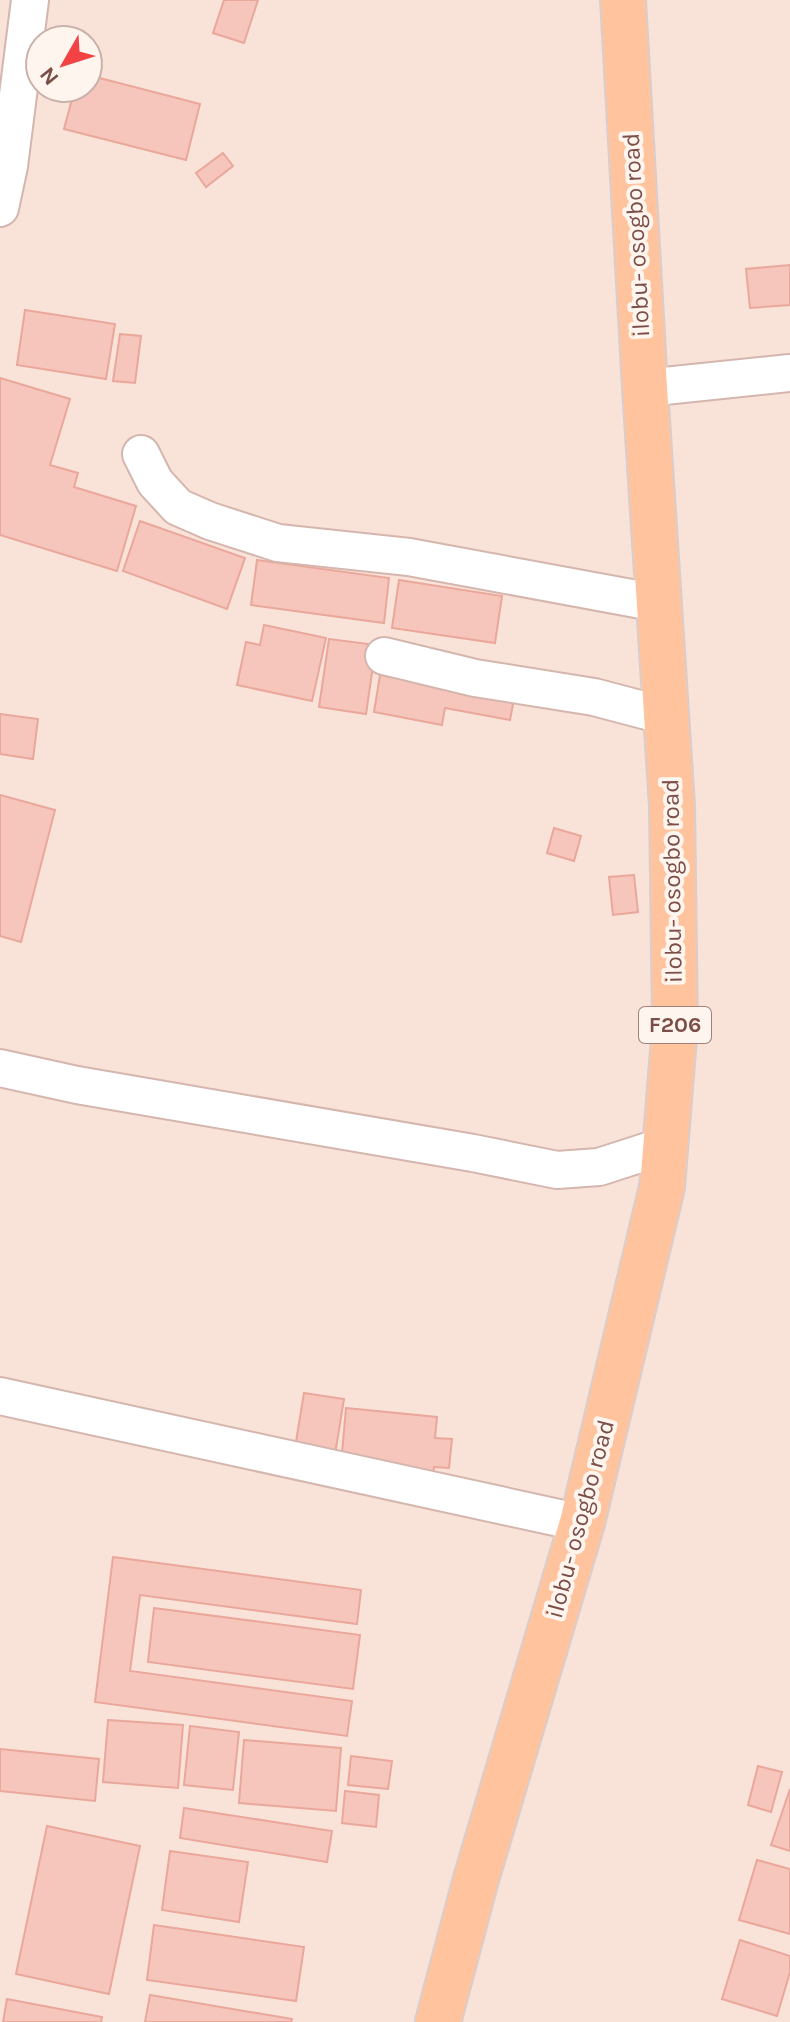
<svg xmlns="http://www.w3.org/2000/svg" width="790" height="2022" viewBox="0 0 790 2022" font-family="Karla,sans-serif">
	<rect width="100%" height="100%" fill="#fef0e7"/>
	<path fill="#f9e2d7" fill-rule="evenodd" d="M0 0H790V2022H0ZM40 40H88V88H40Z"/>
	<g fill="#f6c6bc" stroke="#eaa79b" stroke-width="2">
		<path d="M224 0H258L244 43 213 33Z"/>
		<path d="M88 75 200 104 186 160 64 129 75 88H88Z"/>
		<path d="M223 153 233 166 206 187 196 173Z"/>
		<path d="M790 265V305L750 308 746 269Z"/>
		<path d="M25 310 115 324 106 379 17 365Z"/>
		<path d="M120 334 141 336 135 383 113 381Z"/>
		<path d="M0 378 70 399 50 465 78 473 74 487 136 506 117 571 0 535Z"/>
		<path d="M140 521 245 558 227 609 123 571Z"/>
		<path d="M257 560 389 578 384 623 251 605Z"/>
		<path d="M399 580 502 596 495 643 392 628Z"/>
		<path d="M264 625 326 638 312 701 237 685 246 642 260 645Z"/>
		<path d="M329 639 376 645 366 714 319 707Z"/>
		<path d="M380 675 514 699 510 720 445 708 442 725 374 712Z"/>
		<path d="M0 714 38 719 33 759 0 754Z"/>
		<path d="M0 795 55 810 21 942 0 936Z"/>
		<path d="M554 828 581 836 574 861 547 853Z"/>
		<path d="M634 875 638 912 613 915 609 877Z"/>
		<path d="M304 1393 344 1399 335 1454 295 1448Z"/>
		<path d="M346 1408 437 1417 435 1438 452 1439 449 1468 434 1467 433 1474 341 1465Z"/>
		<path d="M113 1557 361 1590 357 1624 140 1595 130 1671 352 1701 347 1736 95 1702Z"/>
		<path d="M154 1608 360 1635 353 1689 148 1662Z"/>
		<path d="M108 1720 183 1725 178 1788 103 1782Z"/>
		<path d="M190 1726 239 1732 233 1790 184 1785Z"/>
		<path d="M244 1740 341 1748 336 1811 239 1803Z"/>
		<path d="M0 1749 99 1759 95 1801 0 1791Z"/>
		<path d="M351 1756 392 1761 388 1789 348 1785Z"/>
		<path d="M758 1766 782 1772 771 1812 748 1805Z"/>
		<path d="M790 1789V1851L771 1845Z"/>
		<path d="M345 1791 379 1795 376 1827 342 1823Z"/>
		<path d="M184 1808 332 1831 327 1862 180 1838Z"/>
		<path d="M47 1826 140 1846 109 1994 16 1974Z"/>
		<path d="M170 1851 248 1862 239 1922 162 1910Z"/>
		<path d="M757 1860 790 1869V1934L739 1920Z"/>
		<path d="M154 1925 304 1947 296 2001 147 1980Z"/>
		<path d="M740 1940 790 1956V1972L777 2016 722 1999Z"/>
		<path d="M150 1995 292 2019 291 2022H145Z"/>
		<path d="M7 1999 102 2017 101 2022H3Z"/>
	</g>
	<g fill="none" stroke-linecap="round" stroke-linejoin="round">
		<g stroke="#d4b6ae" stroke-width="40">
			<g id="minor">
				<path d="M0 208 9 166 30 0"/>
				<path d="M645 388 790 373"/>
				<path d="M141 454 155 482 178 507 210 521 278 543 409 557 658 603"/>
				<path d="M384 656 475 678 594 697 666 716"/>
				<path d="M0 1068 77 1085 473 1153 557 1170 599 1167 664 1146"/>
				<path d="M0 1396 582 1523"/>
			</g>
		</g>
		<g stroke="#dacdcc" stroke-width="48">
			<path id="major" d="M438 2022 476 1879 582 1523 662 1187 675 1026 672 806 645 388 623 0"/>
		</g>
		<use href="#minor" stroke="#fff" stroke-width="36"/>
		<use href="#major" stroke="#ffc49d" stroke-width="44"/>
	</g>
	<g text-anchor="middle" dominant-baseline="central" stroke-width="8" stroke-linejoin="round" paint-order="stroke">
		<rect fill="#fff5ef" stroke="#a3807a" stroke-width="2" x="639" y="1007" width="72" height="36" rx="6"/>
		<g font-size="22" font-weight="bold" fill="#7b4e48">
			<text x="675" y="1025">F206</text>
		</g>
		<g font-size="24" fill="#7b4e48" stroke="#fff5ef">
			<text transform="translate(636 235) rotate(-93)">ilobu- osogbo road</text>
			<text transform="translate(672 881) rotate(-91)">ilobu- osogbo road</text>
			<text transform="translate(580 1519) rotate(-75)">ilobu- osogbo road</text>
		</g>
	</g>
	<g transform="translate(64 64) rotate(231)"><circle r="38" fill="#fff5ef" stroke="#cab2ac" stroke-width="2"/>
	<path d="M0-6L14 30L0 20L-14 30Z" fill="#f24244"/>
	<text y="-12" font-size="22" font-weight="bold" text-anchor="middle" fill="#7b4e48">N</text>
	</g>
</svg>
